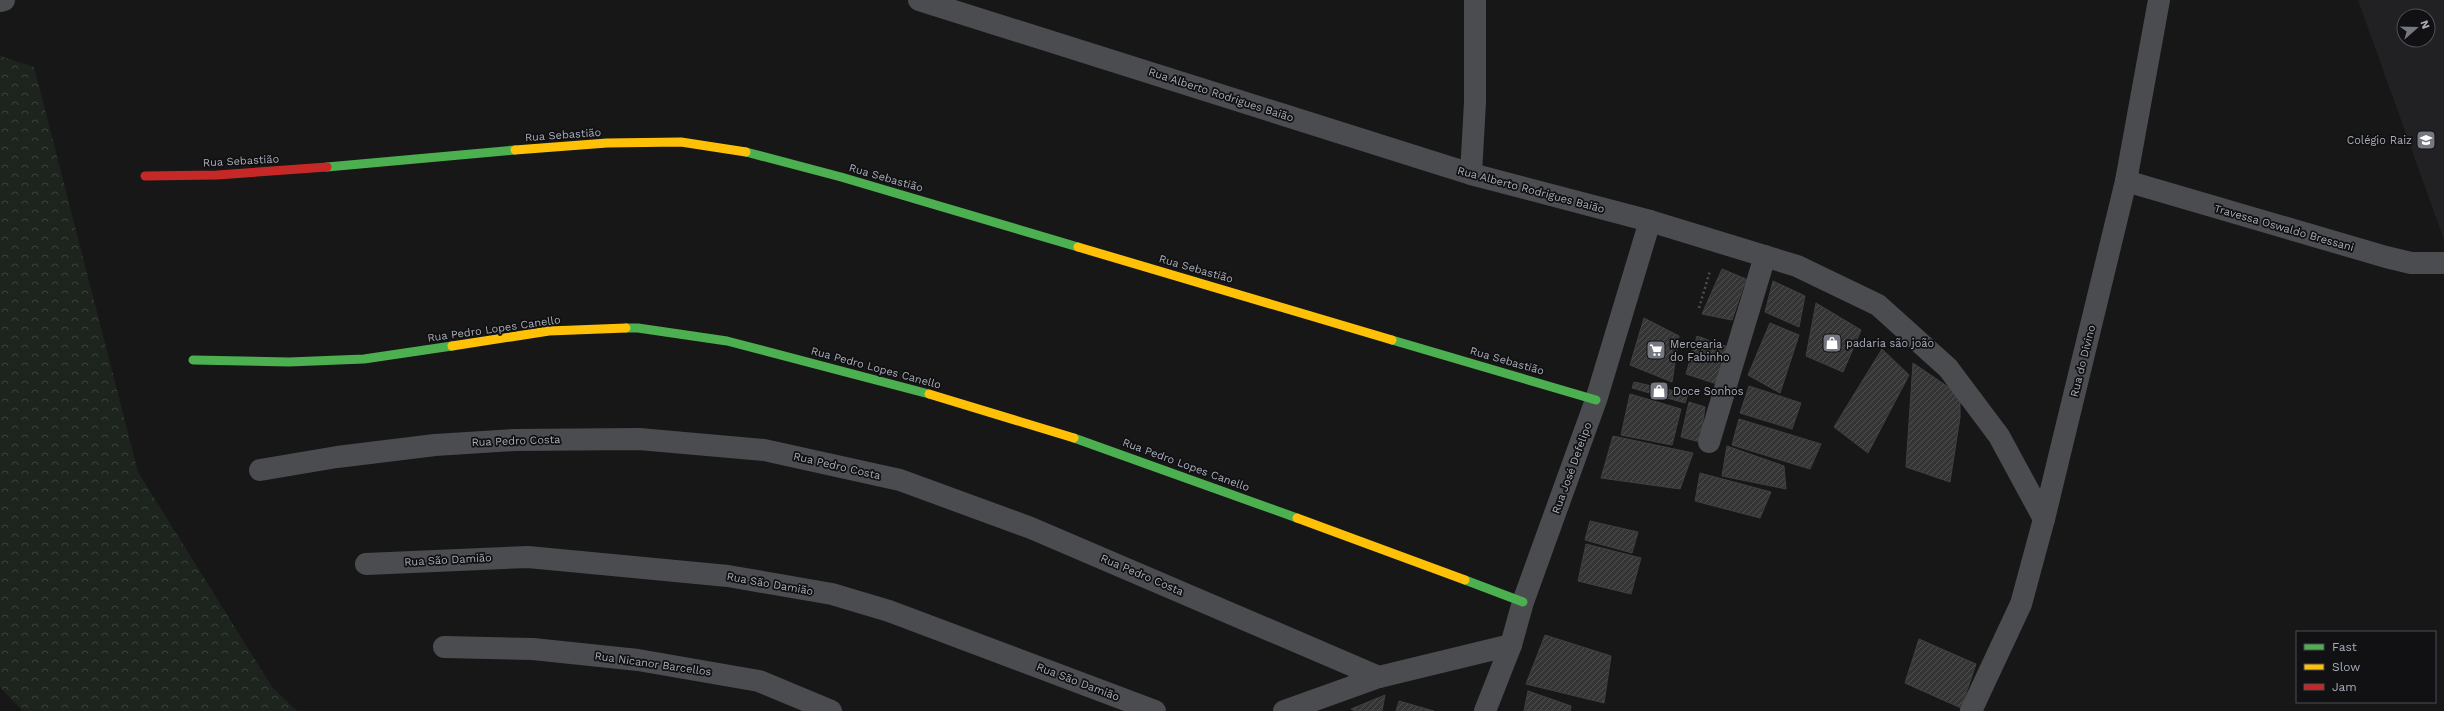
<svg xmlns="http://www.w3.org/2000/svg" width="2444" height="711" viewBox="0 0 2444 711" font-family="'Work Sans',sans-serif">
	<defs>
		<pattern id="forest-crowns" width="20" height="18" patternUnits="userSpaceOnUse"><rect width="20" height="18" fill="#1d241e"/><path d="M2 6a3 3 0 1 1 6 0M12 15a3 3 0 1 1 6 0" fill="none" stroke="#3b413d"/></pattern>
		<pattern id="building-hatch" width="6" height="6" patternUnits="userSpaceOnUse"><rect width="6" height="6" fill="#353536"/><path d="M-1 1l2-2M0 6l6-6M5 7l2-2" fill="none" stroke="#4f5051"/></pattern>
	</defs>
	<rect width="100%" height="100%" fill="#171717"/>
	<path fill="#212123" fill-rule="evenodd" d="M2358 0H2444V240ZM2404 16H2428V40H2404Z"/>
	<path fill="url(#forest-crowns)" d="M0 56 34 67 138 472 272 687 297 711H23L0 687Z"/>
	<g fill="url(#building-hatch)" stroke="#3f4043">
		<path d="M1722 269 1746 279 1732 320 1702 314Z"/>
		<path d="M1773 281 1805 296 1799 327 1765 312Z"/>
		<path d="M1816 303 1861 330 1843 372 1806 356Z"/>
		<path d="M1644 318 1679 336 1672 382 1630 365Z"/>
		<path d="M1770 323 1799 335 1780 393 1748 375Z"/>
		<path d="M1697 336 1728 347 1720 385 1686 374Z"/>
		<path d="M1882 349 1909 375 1868 453 1834 427Z"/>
		<path d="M1913 363 1960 395V417L1950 482 1906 467Z"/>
		<path d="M1634 382 1688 394 1685 403 1632 388Z"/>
		<path d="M1749 386 1801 403 1792 429 1740 413Z"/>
		<path d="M1630 394 1681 409 1672 445 1621 435Z"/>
		<path d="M1689 402 1705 407 1700 442 1681 437Z"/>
		<path d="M1739 419 1821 444 1810 469 1732 445Z"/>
		<path d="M1613 436 1693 453 1680 489 1601 478Z"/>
		<path d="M1727 446 1784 466 1786 489 1722 476Z"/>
		<path d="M1700 473 1771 492 1760 518 1695 501Z"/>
		<path d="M1590 521 1638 532 1632 553 1585 540Z"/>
		<path d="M1586 544 1641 558 1631 594 1578 581Z"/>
		<path d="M1545 635 1611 656 1604 703 1526 684Z"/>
		<path d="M1919 639 1976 664 1961 708 1905 683Z"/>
		<path d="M1528 691 1571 706 1570 711H1524Z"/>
		<path d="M1385 695 1382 711H1355L1351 709Z"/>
		<path d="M1399 701 1434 711H1396Z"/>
	</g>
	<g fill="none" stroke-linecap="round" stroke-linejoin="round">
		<path stroke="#4d4e52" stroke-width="2.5" stroke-dasharray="2 3" stroke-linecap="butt" d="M1699 308 1710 271"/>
		<g stroke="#4b4c50" stroke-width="22">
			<path d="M919 0 1471 174 1650 221 1797 266 1878 305 1948 368 1999 436 2044 519"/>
			<path d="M0 1 4 0"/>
			<path d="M1471 174 1475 102V0"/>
			<path d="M2126 181 2386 257 2411 263H2444"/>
			<path d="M1709 442 1765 256"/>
			<path d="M260 470 337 457 435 445 514 440 639 439 764 450 900 480 1031 528 1379 677"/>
			<path d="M366 564 528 557 728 576 832 594 889 611 1155 711"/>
			<path d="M444 647 533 649 638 660 759 681 831 711"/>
			<path d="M1284 711 1379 677 1511 645"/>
			<path d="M1485 711 1511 645 1523 602 1596 400 1650 221"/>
			<path d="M1971 711 2021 604 2044 519 2126 181 2159 0"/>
		</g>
		<g stroke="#4caf50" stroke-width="9">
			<path d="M746 152 841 177 1078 247"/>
			<path d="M327 167 515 150"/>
			<path d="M626 328H638L727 341 929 394"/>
			<path d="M1392 340 1596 400"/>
			<path d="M193 360 289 362 364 359 452 346"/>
			<path d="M1074 438 1297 518"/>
			<path d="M1465 580 1523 602"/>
		</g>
		<g stroke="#ffc107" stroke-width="9">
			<path d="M515 150 607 143 681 142 746 152"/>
			<path d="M1078 247 1392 340"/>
			<path d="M452 346 549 331 626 328"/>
			<path d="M929 394 1074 438"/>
			<path d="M1297 518 1465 580"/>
		</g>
		<path stroke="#c62828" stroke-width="9" d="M145 176 217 175 327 167"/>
	</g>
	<defs>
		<g id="school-square" transform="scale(1)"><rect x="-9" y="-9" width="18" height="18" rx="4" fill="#757880" stroke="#111113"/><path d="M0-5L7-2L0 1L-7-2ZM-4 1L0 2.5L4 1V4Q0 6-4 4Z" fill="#fff"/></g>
		<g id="shop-square" transform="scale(1)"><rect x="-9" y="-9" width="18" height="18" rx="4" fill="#757880" stroke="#111113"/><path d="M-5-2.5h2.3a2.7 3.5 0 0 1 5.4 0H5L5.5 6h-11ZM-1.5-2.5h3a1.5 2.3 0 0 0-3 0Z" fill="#fff"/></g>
		<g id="supermarket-square" transform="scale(1)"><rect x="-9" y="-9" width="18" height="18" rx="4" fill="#757880" stroke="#111113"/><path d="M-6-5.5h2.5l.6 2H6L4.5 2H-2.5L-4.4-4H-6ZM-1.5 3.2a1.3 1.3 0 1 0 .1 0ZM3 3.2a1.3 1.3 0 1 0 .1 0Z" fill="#fff"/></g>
	</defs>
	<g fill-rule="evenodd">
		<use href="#school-square" x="2426" y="140"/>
		<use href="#shop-square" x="1832" y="343"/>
		<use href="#supermarket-square" x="1656" y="350"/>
		<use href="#shop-square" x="1659" y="391"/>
	</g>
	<g text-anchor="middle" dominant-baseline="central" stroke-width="3.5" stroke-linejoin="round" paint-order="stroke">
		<g font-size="11" fill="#a8adb8" stroke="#111113">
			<text transform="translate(1221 95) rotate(18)">Rua Alberto Rodrigues Baião</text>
			<text transform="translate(563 135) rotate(-4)">Rua Sebastião</text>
			<text transform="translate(241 161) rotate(-3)">Rua Sebastião</text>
			<text transform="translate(886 178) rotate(16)">Rua Sebastião</text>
			<text transform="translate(1531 190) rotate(15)">Rua Alberto Rodrigues Baião</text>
			<text transform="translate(2284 228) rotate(16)">Travessa Oswaldo Bressani</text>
			<text transform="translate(1196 269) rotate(16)">Rua Sebastião</text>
			<text transform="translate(494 329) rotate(-8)">Rua Pedro Lopes Canello</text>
			<text transform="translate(1507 361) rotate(16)">Rua Sebastião</text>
			<text transform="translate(2083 361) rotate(-76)">Rua do Divino</text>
			<text transform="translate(876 368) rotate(15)">Rua Pedro Lopes Canello</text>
			<text transform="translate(516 441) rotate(-2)">Rua Pedro Costa</text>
			<text transform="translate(1186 465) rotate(20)">Rua Pedro Lopes Canello</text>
			<text transform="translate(837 466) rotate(13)">Rua Pedro Costa</text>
			<text transform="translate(1572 468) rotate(-70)">Rua José Defelipo</text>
			<text transform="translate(448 560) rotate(-3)">Rua São Damião</text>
			<text transform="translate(1142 575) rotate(23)">Rua Pedro Costa</text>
			<text transform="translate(770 584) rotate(10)">Rua São Damião</text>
			<text transform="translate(653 664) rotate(8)">Rua Nicanor Barcellos</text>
			<text transform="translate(1078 682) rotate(21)">Rua São Damião</text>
		</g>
		<g font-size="11" fill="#a8adb8" stroke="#111113" text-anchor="start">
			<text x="2412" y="140" text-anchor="end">Colégio Raiz</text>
			<text x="1846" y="343">padaria são joão</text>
			<text x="1670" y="344">Mercearia<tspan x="1670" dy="13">do Fabinho</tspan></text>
			<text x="1673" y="391">Doce Sonhos</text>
		</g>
	</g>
	<rect x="2296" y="631" width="140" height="72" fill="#111113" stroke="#4d4f55"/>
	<rect x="2304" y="644" width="20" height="6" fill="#4caf50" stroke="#4d4f55"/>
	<text x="2332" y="651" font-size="12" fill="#a8adb8">Fast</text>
	<rect x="2304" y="664" width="20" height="6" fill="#ffc107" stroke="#4d4f55"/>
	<text x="2332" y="671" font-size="12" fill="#a8adb8">Slow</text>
	<rect x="2304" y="684" width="20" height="6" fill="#c62828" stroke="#4d4f55"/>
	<text x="2332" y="691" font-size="12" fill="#a8adb8">Jam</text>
	<g transform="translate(2416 28) rotate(70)"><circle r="19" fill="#111113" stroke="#4d4f55"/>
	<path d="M0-3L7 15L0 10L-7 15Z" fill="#757880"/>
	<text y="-6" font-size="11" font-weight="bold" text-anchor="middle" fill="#a8adb8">N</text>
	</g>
</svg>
